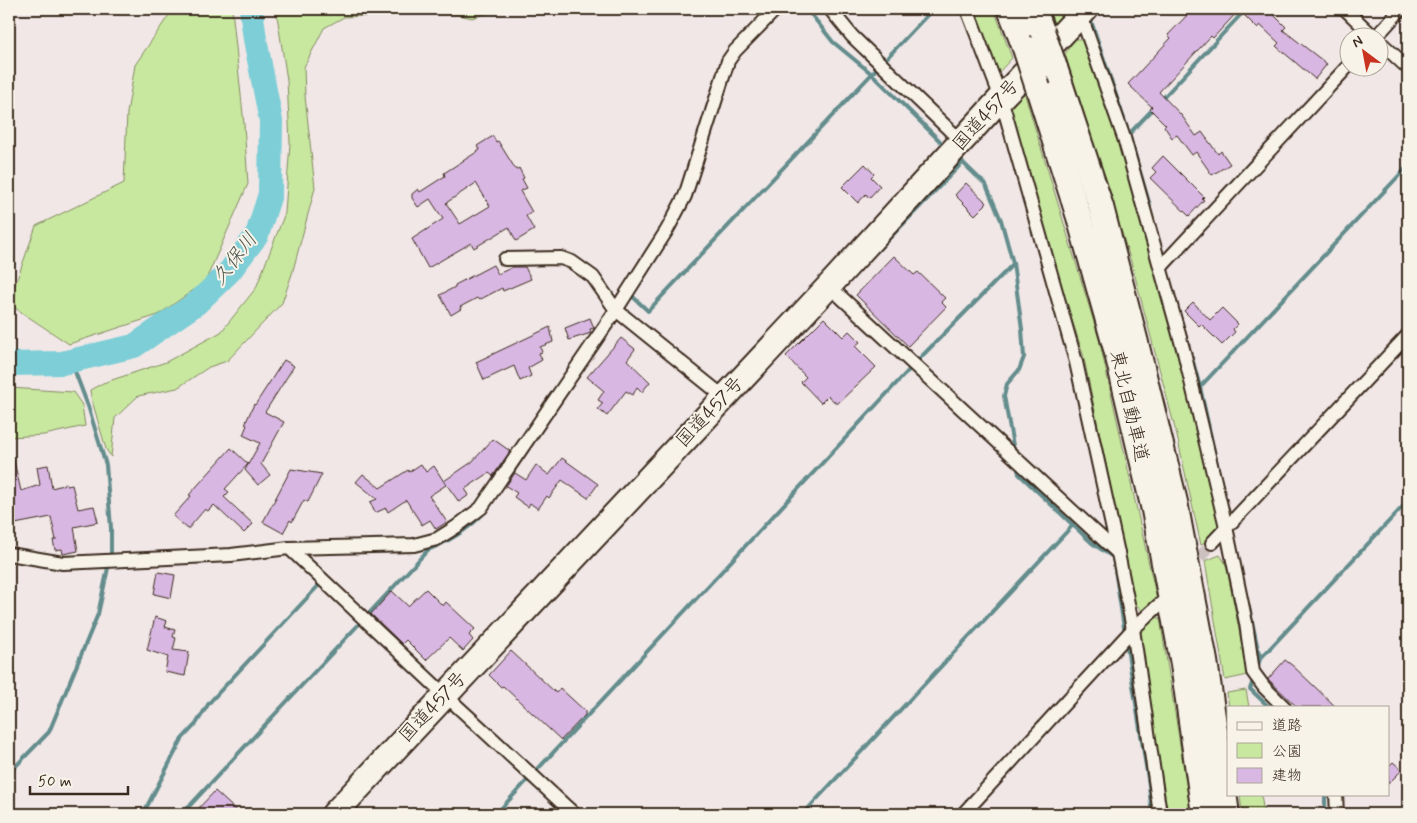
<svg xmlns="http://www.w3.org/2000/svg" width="1417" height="823" viewBox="0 0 1417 823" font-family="Mynerve,'Klee One',sans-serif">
	<rect width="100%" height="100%" fill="#f1e7e7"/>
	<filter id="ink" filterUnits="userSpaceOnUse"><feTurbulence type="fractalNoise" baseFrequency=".02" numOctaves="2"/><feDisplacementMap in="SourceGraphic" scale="10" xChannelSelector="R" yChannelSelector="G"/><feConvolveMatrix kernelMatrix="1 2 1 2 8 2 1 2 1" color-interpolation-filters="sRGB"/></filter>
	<g filter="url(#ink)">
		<g fill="#c8e8a0" stroke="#82895f">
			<path d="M173 9H232L244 124 248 184 205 282 158 315 69 344 9 304V302L36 226 124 183 127 113 135 65Z"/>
			<path d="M276 9H408L394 15 344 17 324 28 304 67 305 96 315 188 292 274 282 303 227 361 209 367 177 388 138 396 115 418 111 457 106 449 91 397 90 390 103 383 166 362 221 332 256 288 285 213 290 143 287 80Z"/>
			<path d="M432 9H500L472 18Z"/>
			<path d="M972 9H994L1012 58 999 72 993 64Z"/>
			<path d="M1048 9H1069L1054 23Z"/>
			<path d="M1075 38 1086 42 1114 126 1157 272 1219 522 1218 530 1201 545 1177 436 1132 265 1065 54Z"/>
			<path d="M1022 85 1099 339 1157 600 1142 611 1135 603 1083 354 1008 123 1009 102Z"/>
			<path d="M9 388 73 392 82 405 85 426 44 435 9 437Z"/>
			<path d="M1220 555 1226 564 1248 675 1225 680 1205 561Z"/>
			<path d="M1151 617 1160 618 1191 814H1168L1138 630Z"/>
			<path d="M1246 690 1249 707H1229L1227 693Z"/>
			<path d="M1240 794H1261L1264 814H1242Z"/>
		</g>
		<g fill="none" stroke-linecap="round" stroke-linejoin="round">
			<g stroke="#638c8c" stroke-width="4">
				<path d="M807 9 833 42 872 74 946 147"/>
				<path d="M1090 18 1129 134 1150 206"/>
				<path d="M1162 99 1246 9"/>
				<path d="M1129 134 1154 108"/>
				<path d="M957 157 986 185 1001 220 1013 263 1022 329 1024 357 1019 370 1007 384 1004 396 1014 451"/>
				<path d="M877 251 963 162"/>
				<path d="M630 294 648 311 933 9"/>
				<path d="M1192 358 1200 387"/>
				<path d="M1017 465 1019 474 1092 543 1113 557 1125 634"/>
				<path d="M1218 469 1200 387 1408 166"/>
				<path d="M1250 612 1260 659"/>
				<path d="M1126 641 1149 785 1152 814"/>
				<path d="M1257 669 1260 659 1408 501"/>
				<path d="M1254 678 1250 689 1269 707"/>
				<path d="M9 773 49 732 98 614 111 554V528L106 465 88 406 71 361"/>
				<path d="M1325 794V814"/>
				<path d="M143 814 182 739 196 724 209 703 320 584"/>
				<path d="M182 814 428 550C452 540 480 523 493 500"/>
				<path d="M496 814 920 358 1013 264"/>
				<path d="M803 814 1073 525"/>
			</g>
			<path stroke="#7dced6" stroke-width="24" d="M9 364 62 363 134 346 197 303 229 272 257 235 270 194 271 121 255 39 251 9"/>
		</g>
		<g fill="#d9b7e3" stroke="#3b2a1e" fill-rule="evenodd">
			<path d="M1193 9H1240L1213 38 1211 36 1159 92 1182 116 1196 136 1202 132 1218 154 1221 151 1230 164 1212 175 1196 152 1192 155 1177 135 1172 138 1164 126 1166 125 1150 109 1152 107 1128 84 1171 38 1168 35Z"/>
			<path d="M1252 9H1268L1286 27 1283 30 1327 64 1315 79 1276 46 1279 43 1260 25 1257 28 1245 16Z"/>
			<path d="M493 136 496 142 498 141 516 170 519 168 524 178 522 179 527 188 520 191 532 212 526 216 534 230 516 241 509 227 474 248 471 243 428 268 412 239 443 219 430 199 418 207 412 198V194L418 189 420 192 445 176 444 173 480 150 477 146ZM476 183 490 206 460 224 446 203Z"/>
			<path d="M1163 156 1204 197 1202 199 1204 200 1189 216 1150 178 1156 172 1152 168Z"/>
			<path d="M865 164 874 174 871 177 880 186 869 198 866 194 858 203 842 187Z"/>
			<path d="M966 183 987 203 975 215 955 195Z"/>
			<path d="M894 256 914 275 918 272 945 298 941 302 946 307 908 346 856 295Z"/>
			<path d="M493 265 498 274 513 267H525L531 279 503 291 502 288 479 300 477 298 460 307 461 309 451 315 440 295 455 287V285Z"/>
			<path d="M1193 302 1210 320 1222 308 1238 324 1233 329 1235 332 1222 345 1201 324 1199 326 1184 311Z"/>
			<path d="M590 318 594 328 590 329 591 333 569 340 565 328Z"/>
			<path d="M824 318 843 337 849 331 860 342 855 346 876 367 837 404 828 396 821 403 801 382 806 377 786 356Z"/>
			<path d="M550 327 553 342 540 347 542 352 539 353 542 360 528 368 531 376 520 381 514 366 484 380 476 362Z"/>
			<path d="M621 338 635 349 627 360 650 382 642 392 637 387 633 395 626 391 607 416 598 409 603 403 598 400 604 391 587 377Z"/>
			<path d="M284 360 294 366 265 412 284 422 261 464 270 475 258 485 245 470 260 443 243 435 247 425 245 424 254 404 255 405Z"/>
			<path d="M493 439 510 451 493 476 489 473 465 489 469 495 459 502 444 481 472 462Z"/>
			<path d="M231 448 248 464 225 489 229 492 224 497 253 524 244 533 214 505 208 511 205 509 188 529 173 516 191 496 189 495Z"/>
			<path d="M9 457H13L21 491 40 485 37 467 48 465 52 488 66 484 67 486 72 485 78 509 94 506 98 522 74 527 78 551 63 554 62 549 55 550 53 540H56L51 517 15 524 9 499Z"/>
			<path d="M562 458 598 484 588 498 562 480 549 498 547 496 538 509 530 503 528 507 514 497 517 493 506 486 515 473 526 480 536 465 549 475Z"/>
			<path d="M421 464 426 472 434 466 446 485 429 496 447 522 436 529 430 520 422 525 406 500 388 512 386 508 375 513 370 502 377 499 356 482 363 474 380 488 408 470 409 472Z"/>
			<path d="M291 469 322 474 308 502 304 500 292 522 290 520 283 533 263 522Z"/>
			<path d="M158 572 175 575 171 598 154 594Z"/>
			<path d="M426 589 443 606 446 602 475 629 469 635 473 640 463 651 449 638 426 660 406 640 402 644 371 614 392 591 408 606Z"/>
			<path d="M155 617 167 621 165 627 175 630 173 637 176 638 173 650 189 652 185 676 165 672 168 657 147 650Z"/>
			<path d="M511 651 556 693 560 688 585 711V715L561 740 503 686 501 687 489 675Z"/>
			<path d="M1285 660 1293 666 1336 707H1297L1268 679Z"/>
			<path d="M1393 762 1402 770 1388 784V767Z"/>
			<path d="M215 791 240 814H193Z"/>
		</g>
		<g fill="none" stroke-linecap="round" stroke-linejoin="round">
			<path stroke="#cdc1bf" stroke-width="12" stroke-dasharray="12 6" stroke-linecap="butt" d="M1188 572 1212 543"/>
			<g stroke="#3b2a1e" stroke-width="16">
				<g id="street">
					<path d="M830 9 852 36 962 142"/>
					<path d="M967 9 1001 98 1076 362 1118 553 1133 629 1160 814"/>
					<path d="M1345 9 1375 38"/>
					<path d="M1080 13 1124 138 1184 352 1226 527 1246 623 1253 672 1264 687 1284 707"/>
					<path d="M1375 38 1401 9"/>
					<path d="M1380 42 1408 68"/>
					<path d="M505 259 561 258 572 262 593 277 616 310 724 397"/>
					<path d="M1161 267 1350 64"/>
					<path d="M829 286 1118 553"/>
					<path d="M1212 543 1408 335"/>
					<path d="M289 548 445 695 574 814"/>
					<path d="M9 554 63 563 231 555 289 548 414 545 437 539 456 527 481 508 616 310 667 230 685 196 728 61 735 51 776 9"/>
					<path d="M1336 794 1337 814"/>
					<path d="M963 814 1133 629 1159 605"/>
				</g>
			</g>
			<g stroke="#3b2a1e" stroke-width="28">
				<g id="highway">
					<path d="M1010 9 1025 48"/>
					<path d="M1034 9 1042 31"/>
					<path d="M1055 68 1101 207 1136 343 1175 502 1205 661 1227 814"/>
					<path d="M1038 88 1079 217 1116 349 1154 510 1183 664 1204 814"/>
					<path d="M334 814 829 286 1001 98 1086 9"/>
				</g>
			</g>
			<use href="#street" stroke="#f7f3e8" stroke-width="12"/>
			<use href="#highway" stroke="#f7f3e8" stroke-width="24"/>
			<g stroke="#3b2a1e" stroke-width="28" stroke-linecap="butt">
				<g id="highway-bridge">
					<path d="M1042 31 1055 68"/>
					<path d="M1025 48 1038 88"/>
				</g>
			</g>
			<use href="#highway-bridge" stroke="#f7f3e8" stroke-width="24"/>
		</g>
	</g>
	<g text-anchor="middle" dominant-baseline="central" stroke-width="4" stroke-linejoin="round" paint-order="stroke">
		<g font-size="19" fill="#3b2a1e" stroke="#f7f3e8">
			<text transform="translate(986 115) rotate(-48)">国道457号</text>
			<text transform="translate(1129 406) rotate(77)">東北自動車道</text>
			<text transform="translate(710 412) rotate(-47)">国道457号</text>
			<text transform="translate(433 707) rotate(-47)">国道457号</text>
		</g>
		<g font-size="20" font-style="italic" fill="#4c534c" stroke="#f7f3e8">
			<text transform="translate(235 259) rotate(-52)">久保川</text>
		</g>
	</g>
	<rect width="1417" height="823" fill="none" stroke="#f7f3e8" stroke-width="30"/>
	<rect x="15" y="15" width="1387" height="793" fill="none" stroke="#3b2a1e" stroke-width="2" filter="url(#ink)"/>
	<rect x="1227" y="706" width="162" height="90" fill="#f7f3e8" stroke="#aca397"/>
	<rect x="1237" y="722" width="25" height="8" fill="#f7f3e8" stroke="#aca397"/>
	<text x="1272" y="730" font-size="15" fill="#3b2a1e">道路</text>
	<rect x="1237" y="743" width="25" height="15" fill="#c8e8a0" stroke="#aca397"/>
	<text x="1272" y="756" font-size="15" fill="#3b2a1e">公園</text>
	<rect x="1237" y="768" width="25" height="15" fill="#d9b7e3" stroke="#aca397"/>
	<text x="1272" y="780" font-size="15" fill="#3b2a1e">建物</text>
	<g transform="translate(1364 52) rotate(328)"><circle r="24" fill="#f7f3e8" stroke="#aca397"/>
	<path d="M0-4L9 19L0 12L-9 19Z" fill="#c8321e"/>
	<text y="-8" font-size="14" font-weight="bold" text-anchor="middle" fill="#3b2a1e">N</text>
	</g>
	<path d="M30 786v8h98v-8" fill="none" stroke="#3b2a1e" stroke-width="2.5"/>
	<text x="38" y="786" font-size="15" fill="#3b2a1e" stroke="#f7f3e8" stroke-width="4" paint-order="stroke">50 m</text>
</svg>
